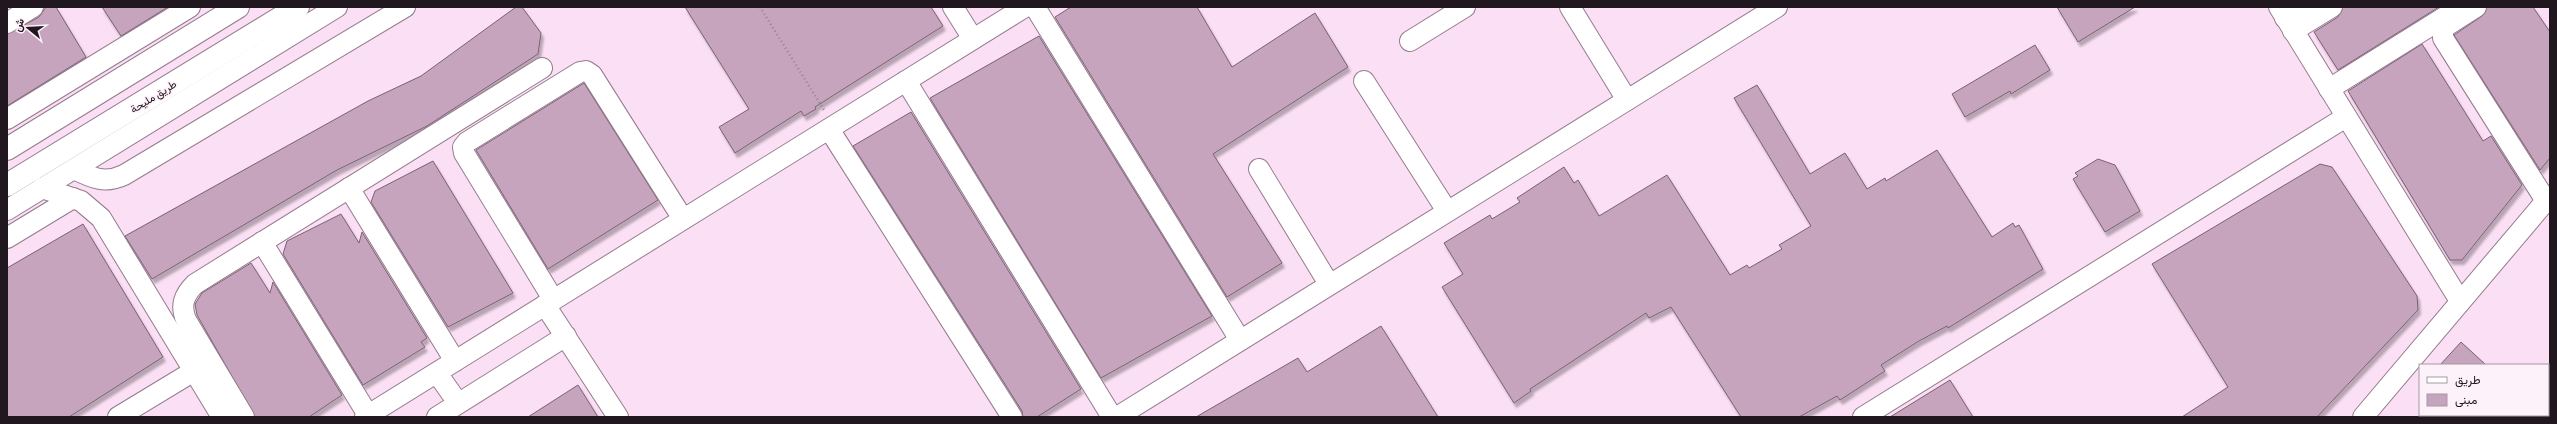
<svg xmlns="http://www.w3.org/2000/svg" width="2557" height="424" viewBox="0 0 2557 424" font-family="Commissioner,Vazirmatn,sans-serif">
	<defs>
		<filter id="shadow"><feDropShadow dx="2.5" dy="4.5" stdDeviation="1" flood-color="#0004"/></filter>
	</defs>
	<rect width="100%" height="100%" fill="#fbdff4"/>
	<g fill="#c7a4be" stroke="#796173" filter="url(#shadow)">
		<path d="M46 7H56L86 57 7 106V34L39 17Z"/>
		<path d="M102 7H168L121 36Z"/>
		<path d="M516 7H522L541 33 538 54 427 126 337 170 152 279 125 236 368 101 421 76Z"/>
		<path d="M685 7H931L943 26 815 107 816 109 804 116 801 111 735 153 719 127 749 109Z"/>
		<path d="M1071 7H1197L1232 67 1315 13 1348 67 1213 154 1282 263 1227 297 1055 17Z"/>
		<path d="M2057 7H2135L2078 42Z"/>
		<path d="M2343 7H2439L2338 70 2314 32 2338 17Z"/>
		<path d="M2487 7H2533L2550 32V158L2540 170 2454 35 2482 16Z"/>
		<path d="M1039 36 1212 316 1101 378 930 98Z"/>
		<path d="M2422 44 2483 141 2491 136 2522 185 2462 260H2450L2348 91Z"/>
		<path d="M2035 45 2050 70 2011 94 2010 91 1965 117 1952 94Z"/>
		<path d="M584 83 658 200 548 269 476 150Z"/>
		<path d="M1757 85 1810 174 1845 153 1867 189 1885 178 1886 181 1937 150 1992 237 2013 223 2015 227 2019 225 2043 269 1948 328 1947 326 1919 341 1881 365 1885 371 1840 400 1837 396 1799 417H1741L1671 307 1649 318 1646 313 1530 389 1531 391 1514 403 1442 287 1463 274 1444 243 1490 215 1492 219 1520 202 1517 198 1564 167 1574 183 1578 180 1599 216 1667 175 1730 275 1747 265 1749 268 1782 249 1779 245 1811 226 1734 98Z"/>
		<path d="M911 112 1081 389 1037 417H1023L1022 411 853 146Z"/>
		<path d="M2098 159 2115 165 2140 211 2105 232 2073 179 2078 176 2075 173Z"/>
		<path d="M433 161 513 293 448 327 371 202 375 191Z"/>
		<path d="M2320 164 2332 167 2417 296 2418 310 2317 417H2182L2228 387 2152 264Z"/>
		<path d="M341 214 359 243 362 232 427 338 421 342 425 347 363 385 283 254 287 241Z"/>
		<path d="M83 224 163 357 69 417H7V268Z"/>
		<path d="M251 263 270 293 273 282 342 395 309 417H255L197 315 195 304 202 293Z"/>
		<path d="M1381 326 1438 417H1196L1298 358 1307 372Z"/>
		<path d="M2461 342 2486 365H2440Z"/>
		<path d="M1950 380 1973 417H1890Z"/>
		<path d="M578 385 598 417H528Z"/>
	</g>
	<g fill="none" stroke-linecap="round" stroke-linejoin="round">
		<g stroke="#947b8d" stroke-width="22">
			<g id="minor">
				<path d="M953 7 973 39"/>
				<path d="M1035 7 1240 340"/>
				<path d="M1570 7 1627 100"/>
				<path d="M2279 7 2460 301"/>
				<path d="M2476 7 2443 28V38L2546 201"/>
				<path d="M2285 18 2303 7"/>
				<path d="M7 23 33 7"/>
				<path d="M2293 31 2332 7"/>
				<path d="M1410 41 1465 7"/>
				<path d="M906 81 1112 417"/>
				<path d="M1364 81 1447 211"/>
				<path d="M2329 89 2451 13"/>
				<path d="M7 119 190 7"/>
				<path d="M829 129 1012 417"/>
				<path d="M74 169C92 178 105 184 124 175L405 7"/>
				<path d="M1259 169 1329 284"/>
				<path d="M42 188 81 201 101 218 222 417"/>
				<path d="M349 188 455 361"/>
				<path d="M7 210 337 7"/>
				<path d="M7 238 73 198"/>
				<path d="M262 242 368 415"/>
				<path d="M553 299 464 153 463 147 467 142 580 72 586 71 592 75 683 219"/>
				<path d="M545 305 618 417"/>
				<path d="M437 373 458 403"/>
				<path d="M118 417 194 371"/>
				<path d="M244 417 186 320C180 305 184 295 195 284L542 68"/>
				<path d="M365 417 1025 7"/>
				<path d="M437 417 566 336"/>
				<path d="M1117 417 1777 7"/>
				<path d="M1863 417 2346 117"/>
				<path d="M2363 417 2550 196"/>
			</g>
		</g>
		<g stroke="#947b8d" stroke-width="24">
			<g id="major">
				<path d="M7 149 238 7"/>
				<path d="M7 185 298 7"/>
			</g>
		</g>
		<path stroke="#968291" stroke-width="2.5" stroke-dasharray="1 3" stroke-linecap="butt" d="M760 7 824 110"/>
		<use href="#minor" stroke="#fff" stroke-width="20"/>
		<use href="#major" stroke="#fff" stroke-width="22"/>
	</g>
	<g text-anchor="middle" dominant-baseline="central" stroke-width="3.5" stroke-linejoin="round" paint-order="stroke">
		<g font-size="11" fill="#21171f" stroke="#fef2fa">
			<text transform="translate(153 96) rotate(-32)">طريق مليحة</text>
		</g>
	</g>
	<rect width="2557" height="424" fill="none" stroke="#21171f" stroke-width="16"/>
	<rect x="2419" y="364" width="130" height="52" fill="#fef2fa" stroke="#a69aa2"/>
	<rect x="2427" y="377" width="20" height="6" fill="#ffffff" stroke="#a69aa2"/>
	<text x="2455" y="384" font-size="12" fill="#21171f">طريق</text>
	<rect x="2427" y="394" width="20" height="12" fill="#c7a4be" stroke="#a69aa2"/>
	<text x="2455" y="404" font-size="12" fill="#21171f">مبنى</text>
	<g transform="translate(28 28) rotate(288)" stroke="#fef2fa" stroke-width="3" paint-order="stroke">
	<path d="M0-3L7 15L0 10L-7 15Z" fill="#21171f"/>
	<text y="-6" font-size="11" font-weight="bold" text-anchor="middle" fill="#21171f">ش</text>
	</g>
</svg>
